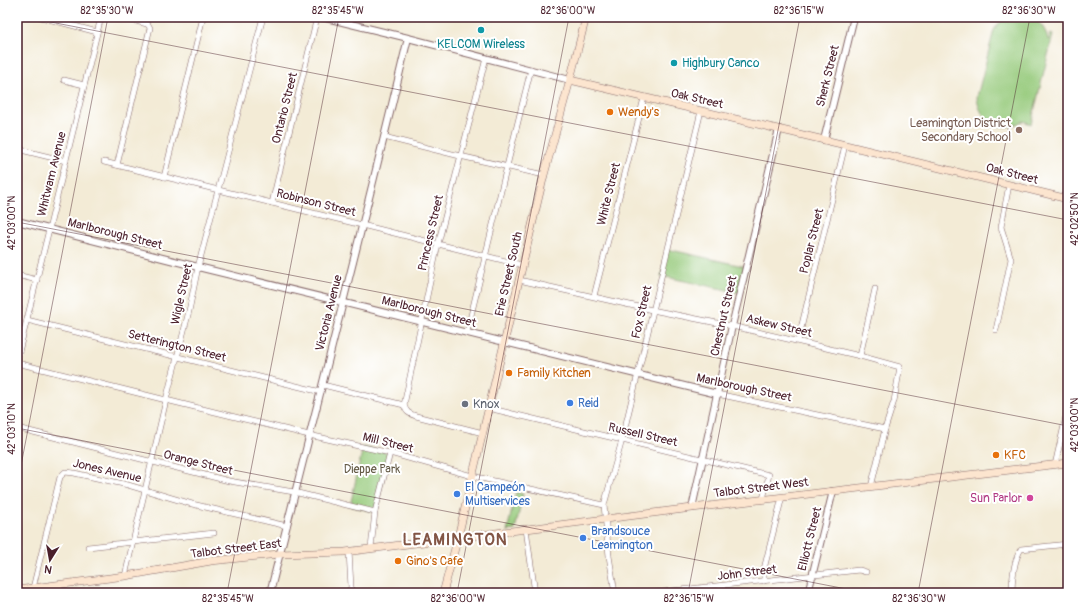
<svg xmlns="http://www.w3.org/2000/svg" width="1085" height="610" viewBox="0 0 1085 610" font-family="Pangolin,sans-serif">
	<rect width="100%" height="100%" fill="#fff"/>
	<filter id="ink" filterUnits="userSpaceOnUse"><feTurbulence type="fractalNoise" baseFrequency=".025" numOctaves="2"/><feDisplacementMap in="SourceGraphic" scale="8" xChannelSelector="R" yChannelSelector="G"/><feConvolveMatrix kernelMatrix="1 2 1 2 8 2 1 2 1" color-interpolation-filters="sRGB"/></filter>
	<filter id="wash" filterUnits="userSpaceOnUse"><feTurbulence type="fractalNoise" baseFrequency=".012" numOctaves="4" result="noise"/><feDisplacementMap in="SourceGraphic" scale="16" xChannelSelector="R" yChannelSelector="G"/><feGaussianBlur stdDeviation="0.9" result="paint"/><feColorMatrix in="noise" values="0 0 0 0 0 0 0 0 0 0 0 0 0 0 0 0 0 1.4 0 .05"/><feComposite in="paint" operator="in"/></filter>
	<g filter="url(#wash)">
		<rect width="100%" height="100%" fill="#f3ebd6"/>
		<g fill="#96ca7b" stroke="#707453">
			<path d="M1008 17C1028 16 1043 17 1048 40H1049L1051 34 1053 35 1031 124 1023 121C1019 123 1015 125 1011 126 992 130 978 114 977 97L994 30C997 24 1002 21 1008 17Z"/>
			<path d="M667 249 747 267 741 293 661 276Z"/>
			<path d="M17 306 25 308 18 330H17Z"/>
			<path d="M363 447 390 453 375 512 350 506Z"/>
			<path d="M516 492 523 494 515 530 507 531Z"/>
		</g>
	</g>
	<g filter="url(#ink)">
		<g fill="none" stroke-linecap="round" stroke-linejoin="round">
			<g stroke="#856667" stroke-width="6">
				<g id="minor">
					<path d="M41 17 97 32"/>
					<path d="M17 27 19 17"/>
					<path d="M64 80 84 85"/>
					<path d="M384 137 460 156 544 175"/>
					<path d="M17 149 66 161"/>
					<path d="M104 162 362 225 522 265"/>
					<path d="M117 165 150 28 149 26 147 24 121 17"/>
					<path d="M164 177 203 17"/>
					<path d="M272 203 317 17"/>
					<path d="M17 275 37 280"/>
					<path d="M519 280 652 310 732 326 860 356 900 367 894 401 885 429 871 487"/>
					<path d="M594 296 644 98"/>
					<path d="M27 320 321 392"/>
					<path d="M996 330 1011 259 1001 227 1009 185"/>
					<path d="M467 332 507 166 531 69"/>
					<path d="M798 341 845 145"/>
					<path d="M860 356 875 289"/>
					<path d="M17 360 101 17"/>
					<path d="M17 363 166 400 309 435 390 453 472 476 604 505"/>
					<path d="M323 385 404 405"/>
					<path d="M717 394 885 429"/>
					<path d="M488 408 769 475 763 499"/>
					<path d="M17 428 229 481 294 492 375 512"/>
					<path d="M483 433 416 416C409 414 406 412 404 405L438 244 486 58"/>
					<path d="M1055 465 1068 408"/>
					<path d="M526 529 535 593"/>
					<path d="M88 547 214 533"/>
					<path d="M371 548 375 512 390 453"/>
					<path d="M125 576 166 400 189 311 198 267 263 17"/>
					<path d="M764 581V569L782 497"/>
					<path d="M33 588 60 477 65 472 74 473 128 485 192 504 287 526"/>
					<path d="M349 593 351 587 349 551"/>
					<path d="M615 593 609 556 604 505 622 440 701 111"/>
					<path d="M654 593 859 570 866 572"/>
					<path d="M1012 593C1012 580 1014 560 1021 549L1068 544"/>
				</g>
			</g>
			<g stroke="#856667" stroke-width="8">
				<g id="tertiary">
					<path d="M322 17 408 38 570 80"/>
					<path d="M824 140 854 17"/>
					<path d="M17 221 198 267 717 394"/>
					<path d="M692 508 732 326 779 129"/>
					<path d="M270 593C316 408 364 223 408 38"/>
					<path d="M808 593 833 491"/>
				</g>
			</g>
			<g stroke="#856667" stroke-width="8">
				<g id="secondary">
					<path d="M570 80 837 143 1068 199"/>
					<path d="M17 590 125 576 211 561 279 554 345 552 692 508 1068 463"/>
					<path d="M443 593 458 537 544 175 570 80 586 17"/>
				</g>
			</g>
			<use href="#minor" stroke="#fff" stroke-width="5"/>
			<use href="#tertiary" stroke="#fff" stroke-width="6"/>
			<use href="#secondary" stroke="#fce5cf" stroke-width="7"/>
		</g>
	</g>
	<path fill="none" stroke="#4a1f2b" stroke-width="1" stroke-opacity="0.45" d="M25 17 1068 220M17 222 1068 426M17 428 867 593M17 486 108 17M227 593 339 17M457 593 569 17M688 593 800 17M918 593 1030 17"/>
	<g fill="#0f9aa8" stroke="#fff" stroke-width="1.5">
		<circle cx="481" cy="30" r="4"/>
		<circle cx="674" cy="63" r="4"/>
	</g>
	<g fill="#e8710a" stroke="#fff" stroke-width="1.5">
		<circle cx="610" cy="112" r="4"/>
		<circle cx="509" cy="373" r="4"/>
		<circle cx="996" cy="455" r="4"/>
		<circle cx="398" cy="561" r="4"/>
	</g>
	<circle fill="#8d6e63" stroke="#fff" stroke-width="1.5" cx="1019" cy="130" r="4"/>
	<g fill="#3f7fe0" stroke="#fff" stroke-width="1.5">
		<circle cx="570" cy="403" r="4"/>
		<circle cx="457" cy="494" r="4"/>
		<circle cx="583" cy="538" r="4"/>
	</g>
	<circle fill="#6b7280" stroke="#fff" stroke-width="1.5" cx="465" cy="404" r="4"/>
	<circle fill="#d1479c" stroke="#fff" stroke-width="1.5" cx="1030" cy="498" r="4"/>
	<g text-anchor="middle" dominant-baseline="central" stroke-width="4" stroke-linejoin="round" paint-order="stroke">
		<g font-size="12" fill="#0d838f" stroke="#fff">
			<text x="481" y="44">KELCOM Wireless</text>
			<text x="682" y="63" text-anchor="start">Highbury Canco</text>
		</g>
		<g font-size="12" fill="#4a1f2b" stroke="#fff">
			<text transform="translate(828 76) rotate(-76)">Sherk Street</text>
			<text transform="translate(697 99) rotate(13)">Oak Street</text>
			<text transform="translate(285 108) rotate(-76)">Ontario Street</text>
			<text transform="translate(52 174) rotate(-76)">Whitwam Avenue</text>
			<text transform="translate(1012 174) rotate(14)">Oak Street</text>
			<text transform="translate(609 194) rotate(-76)">White Street</text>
			<text transform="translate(316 203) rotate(14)">Robinson Street</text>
			<text transform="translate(431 233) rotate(-77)">Princess Street</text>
			<text transform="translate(115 234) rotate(14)">Marlborough Street</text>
			<text transform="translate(812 241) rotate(-76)">Poplar Street</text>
			<text transform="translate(509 274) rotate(-77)">Erie Street South</text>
			<text transform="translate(182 294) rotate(-77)">Wigle Street</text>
			<text transform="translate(429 312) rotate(14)">Marlborough Street</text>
			<text transform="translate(642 312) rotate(-77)">Fox Street</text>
			<text transform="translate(329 313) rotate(-76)">Victoria Avenue</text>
			<text transform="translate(724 316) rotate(-77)">Chestnut Street</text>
			<text transform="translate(779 326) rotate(13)">Askew Street</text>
			<text transform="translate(177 346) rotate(14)">Setterington Street</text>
			<text transform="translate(744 388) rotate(12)">Marlborough Street</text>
			<text transform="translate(643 435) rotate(13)">Russell Street</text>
			<text transform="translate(388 443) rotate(14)">Mill Street</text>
			<text transform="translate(198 463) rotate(14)">Orange Street</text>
			<text transform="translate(107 471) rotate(13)">Jones Avenue</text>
			<text transform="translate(761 488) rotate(-7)">Talbot Street West</text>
			<text transform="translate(810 539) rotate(-76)">Elliott Street</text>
			<text transform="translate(236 549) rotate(-7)">Talbot Street East</text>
			<text transform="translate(747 573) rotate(-7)">John Street</text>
		</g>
		<g font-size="12" fill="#c56008" stroke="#fff" text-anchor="start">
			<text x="618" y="112">Wendy's</text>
			<text x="517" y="373">Family Kitchen</text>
			<text x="1004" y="455">KFC</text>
			<text x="406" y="561">Gino's Cafe</text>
		</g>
		<g font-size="12" fill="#785e54" stroke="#fff" text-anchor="end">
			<text x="1011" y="123">Leamington District<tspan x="1011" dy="14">Secondary School</tspan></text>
		</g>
		<g font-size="12" fill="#366cbe" stroke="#fff" text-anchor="start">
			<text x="578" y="403">Reid</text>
			<text x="465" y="487">El Campeón<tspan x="465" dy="14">Multiservices</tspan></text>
			<text x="591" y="531">Brandsouce<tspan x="591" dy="14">Leamington</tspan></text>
		</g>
		<g font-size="12" fill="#5b616d" stroke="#fff" text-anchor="start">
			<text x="473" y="404">Knox</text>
		</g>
		<g font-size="12" fill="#655b47" stroke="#fff">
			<text x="372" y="469">Dieppe Park</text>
		</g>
		<g font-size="12" fill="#b23c85" stroke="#fff" text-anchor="end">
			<text x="1022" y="498">Sun Parlor</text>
		</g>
		<g font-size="16" font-weight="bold" letter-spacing="1" fill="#825545" stroke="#fff">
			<text x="455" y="540">LEAMINGTON</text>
		</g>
	</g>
	<rect width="1085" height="610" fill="none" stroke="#fff" stroke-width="44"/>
	<g transform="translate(50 560) rotate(191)" stroke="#ffffff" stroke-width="3" paint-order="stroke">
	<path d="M0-3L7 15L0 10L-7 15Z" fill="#4a1f2b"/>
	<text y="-6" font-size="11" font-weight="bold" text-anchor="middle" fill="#4a1f2b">N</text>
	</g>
	<rect x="22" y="22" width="1041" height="566" fill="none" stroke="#4a1f2b" stroke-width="1.5"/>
	<g font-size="10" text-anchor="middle" fill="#4a1f2b">
		<text x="107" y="14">82°35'30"W</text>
		<text x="338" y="14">82°35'45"W</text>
		<text x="568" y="14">82°36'00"W</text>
		<text x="799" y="14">82°36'15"W</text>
		<text x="1029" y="14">82°36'30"W</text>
		<text transform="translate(1074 219) rotate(-90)" y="4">42°02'50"N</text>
		<text transform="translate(11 223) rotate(-90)" y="4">42°03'00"N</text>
		<text transform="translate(1074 425) rotate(-90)" y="4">42°03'00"N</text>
		<text transform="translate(11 429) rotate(-90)" y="4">42°03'10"N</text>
		<text x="228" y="602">82°35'45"W</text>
		<text x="458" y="602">82°36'00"W</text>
		<text x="689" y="602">82°36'15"W</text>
		<text x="919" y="602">82°36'30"W</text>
	</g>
</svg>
